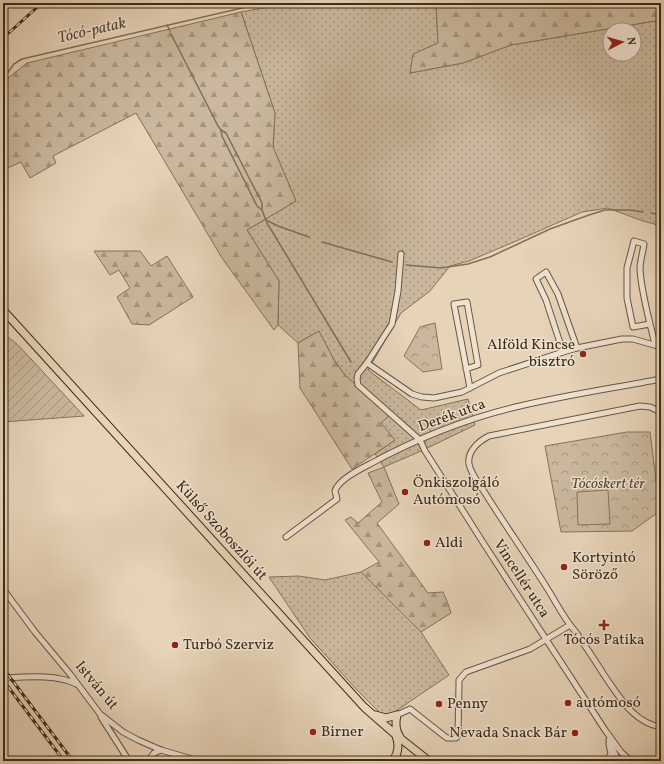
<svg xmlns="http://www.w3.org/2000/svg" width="664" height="764" viewBox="0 0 664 764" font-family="Vollkorn,serif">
	<defs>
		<pattern id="grass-dots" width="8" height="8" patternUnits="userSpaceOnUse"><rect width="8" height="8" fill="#cab79d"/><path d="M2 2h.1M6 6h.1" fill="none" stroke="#a5957f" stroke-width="1.8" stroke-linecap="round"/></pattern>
		<pattern id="forest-firs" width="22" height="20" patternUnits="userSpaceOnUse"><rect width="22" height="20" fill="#cab79d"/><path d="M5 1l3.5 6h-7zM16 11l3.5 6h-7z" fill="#a5957f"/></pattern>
		<pattern id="park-crowns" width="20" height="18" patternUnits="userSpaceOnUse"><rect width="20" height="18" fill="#cab79d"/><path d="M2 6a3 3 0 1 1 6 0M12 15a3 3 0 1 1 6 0" fill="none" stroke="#a5957f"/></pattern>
		<pattern id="garden-furrows" width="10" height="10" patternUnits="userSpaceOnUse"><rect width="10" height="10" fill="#cab79d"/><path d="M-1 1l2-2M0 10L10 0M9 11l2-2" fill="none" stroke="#a5957f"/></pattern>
	</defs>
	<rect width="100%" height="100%" fill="#e7d3b8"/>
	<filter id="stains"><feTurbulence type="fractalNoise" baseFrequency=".005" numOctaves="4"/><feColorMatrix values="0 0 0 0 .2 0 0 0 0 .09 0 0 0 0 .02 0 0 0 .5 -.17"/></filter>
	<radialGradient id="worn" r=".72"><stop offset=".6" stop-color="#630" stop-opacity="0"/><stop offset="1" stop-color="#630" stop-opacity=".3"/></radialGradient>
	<g fill="url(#grass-dots)" stroke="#84725b" fill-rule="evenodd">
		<path d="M291 3H436L438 43 414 54 410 73 463 63 511 45 661 20V226L640 220 608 208 582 212 514 242 469 261 450 266 430 291 401 313 368 370 421 410 468 399 475 425 421 451 384 467 375 454 395 440 380 423 389 416 345 375 334 360 319 331 298 343 278 325 279 281 247 230 296 201 273 147 275 113 241 12ZM610 30H634V54H610Z"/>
		<path d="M361 572 421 632 449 675 390 715 380 713 356 689 310 638 269 577 299 576 325 580Z"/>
	</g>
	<g fill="url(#forest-firs)" stroke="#84725b">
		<path d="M436 3H661V20L511 45 463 63 410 73 413 54 438 43Z"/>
		<path d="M241 12 275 113 273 147 296 201 247 230 279 281 278 325 274 330 222 258 136 113 53 156 56 163 30 178 21 162 3 170V82L27 63Z"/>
		<path d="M94 251H140L151 266 167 256 193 297 149 325 132 324 117 297 130 288 119 270 110 275Z"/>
		<path d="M319 331 334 360 345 375 389 416 381 423 395 440 352 469 300 388 298 343Z"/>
		<path d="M384 467 399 504 377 523 428 593 443 592 447 601 451 613 421 632 361 572 379 562 345 520 351 517 358 523 382 502 368 473Z"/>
	</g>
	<g fill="url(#park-crowns)" stroke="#84725b">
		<path d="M435 323 442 369 423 372 404 356 420 327Z"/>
		<path d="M627 432H650L660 511 632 531 561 532 545 446Z"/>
	</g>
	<path fill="url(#garden-furrows)" stroke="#84725b" d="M3 333 18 345 84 416 3 422Z"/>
	<path fill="#cab79d" stroke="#84725b" d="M608 490 610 524 578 525 577 492Z"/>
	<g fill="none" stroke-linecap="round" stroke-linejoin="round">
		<g stroke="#806f58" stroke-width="1.5">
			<path d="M167 25 170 31"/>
			<path d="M171 34 218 126 221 130 222 136 257 206 262 210 267 223 351 362"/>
			<path d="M3 79 14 64 22 59 264 3"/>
			<path d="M221 130 226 133 262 203V210"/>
			<path d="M651 213 661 215"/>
			<path d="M266 220 278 226 309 237"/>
			<path d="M322 242 392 262"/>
			<path d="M406 265 441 268 468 264 490 257 550 229 589 215 605 210H630L643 212"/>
		</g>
		<g stroke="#685641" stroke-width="7">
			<g id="minor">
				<path d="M401 254 398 291 392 324 367 363 358 374 357 379 358 385 420 440 425 451 484 544 605 730 621 752 631 761"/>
				<path d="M650 324 633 327 627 298V268L634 241 644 244C643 252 640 261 640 269 641 292 650 322 655 345"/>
				<path d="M563 352 546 300 536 279 546 272 558 294 577 348"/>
				<path d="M367 363 412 394 422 397 434 398 462 392 499 373 563 352 577 348 622 339H633L661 347"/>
				<path d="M466 369 478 365 467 302 454 304 470 388"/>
				<path d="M661 412 650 407 640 406 489 436C479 441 467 451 469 464 471 474 479 484 485 493 505 525 527 556 547 588 556 602 564 619 575 631 585 646 595 660 604 675 619 696 633 723 661 727"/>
				<path d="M286 537 337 499 335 491C338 480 360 469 370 464 418 438 468 418 520 406 567 395 614 388 661 379"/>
				<path d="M3 589 35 632 70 674 100 714 123 732 138 740 161 750 199 761"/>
				<path d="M3 678C25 677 57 674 76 684"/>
				<path d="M397 715 410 709 443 735 447 738H456L458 735 459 684V680L466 672 530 649 570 625"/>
				<path d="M101 717 129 761"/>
				<path d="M609 740 618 761"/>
				<path d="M148 761 154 753 161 750"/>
				<path d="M607 761 611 754 609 744"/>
			</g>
		</g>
		<g stroke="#3d2d19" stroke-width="9">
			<g id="major">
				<path d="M3 310 364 707 396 735 429 761"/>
				<path d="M375 715 386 718 397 715"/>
				<path d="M397 715C395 723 395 730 400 737"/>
				<path d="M393 761C399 752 399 745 396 735"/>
			</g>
		</g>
		<use href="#minor" stroke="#efe2d1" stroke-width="5"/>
		<use href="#major" stroke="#e7d3b8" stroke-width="7"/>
		<g stroke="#3d2d19" stroke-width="3">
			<g id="rail">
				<path d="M3 38 42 3"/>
				<path d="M3 668 73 761"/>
				<path d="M3 680 64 761"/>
			</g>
		</g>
		<use href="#rail" stroke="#efe2d1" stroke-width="1.5" stroke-dasharray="4.5" stroke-linecap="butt"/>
	</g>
	<g fill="#8f2418" stroke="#efe2d1" stroke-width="1.5">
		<circle cx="583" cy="354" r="4"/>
		<circle cx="405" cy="492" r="4"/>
		<circle cx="427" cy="543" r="4"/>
		<circle cx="564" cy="567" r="4"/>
		<path d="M602 619h4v4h4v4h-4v4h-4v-4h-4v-4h4z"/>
		<circle cx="175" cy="645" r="4"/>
		<circle cx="568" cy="703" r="4"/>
		<circle cx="439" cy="704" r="4"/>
		<circle cx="313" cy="732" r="4"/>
		<circle cx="575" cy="733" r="4"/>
	</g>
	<g text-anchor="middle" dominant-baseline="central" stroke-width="3" stroke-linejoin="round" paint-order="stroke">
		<g font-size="15" fill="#3d2d19" stroke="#efe2d1" text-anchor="start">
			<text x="575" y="345" text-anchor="end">Alföld Kincse<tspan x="575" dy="17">bisztró</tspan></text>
			<text x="413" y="483">Önkiszolgáló<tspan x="413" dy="17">Autómosó</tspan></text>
			<text x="435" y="543">Aldi</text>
			<text x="572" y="558">Kortyintó<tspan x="572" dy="17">Söröző</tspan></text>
			<text x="604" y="640" text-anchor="middle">Tócós Patika</text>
			<text x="183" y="645">Turbó Szerviz</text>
			<text x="576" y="703">autómosó</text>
			<text x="447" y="704">Penny</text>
			<text x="321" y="732">Birner</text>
			<text x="567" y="733" text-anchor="end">Nevada Snack Bár</text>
		</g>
		<g font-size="15" fill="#3d2d19" stroke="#efe2d1">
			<text transform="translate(452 416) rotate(-20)">Derék utca</text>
			<text transform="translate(221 531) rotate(48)">Külső Szoboszlói út</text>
			<text transform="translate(521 579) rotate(57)">Vincellér utca</text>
			<text transform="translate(96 686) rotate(50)">István út</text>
		</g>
		<g font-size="15" font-style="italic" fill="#594933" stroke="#efe2d1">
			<text x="608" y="484">Tócóskert tér</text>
		</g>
		<g font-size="16" font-style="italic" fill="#594833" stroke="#efe2d1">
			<text transform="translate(92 31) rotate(-13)">Tócó-patak</text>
		</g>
	</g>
	<rect width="664" height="764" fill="none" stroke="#e7d3b8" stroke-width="16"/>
	<rect x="4" y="4" width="656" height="756" fill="none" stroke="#3d2d19" stroke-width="2"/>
	<rect x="8" y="8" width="648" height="748" fill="none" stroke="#3d2d19"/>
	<g transform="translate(622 42) rotate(84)"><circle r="19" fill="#efe2d1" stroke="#a89a87"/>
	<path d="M0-3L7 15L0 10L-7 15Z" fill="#8f2418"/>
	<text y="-6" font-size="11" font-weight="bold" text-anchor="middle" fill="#3d2d19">N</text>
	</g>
	<rect width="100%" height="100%" filter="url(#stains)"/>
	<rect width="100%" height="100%" fill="url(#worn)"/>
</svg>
